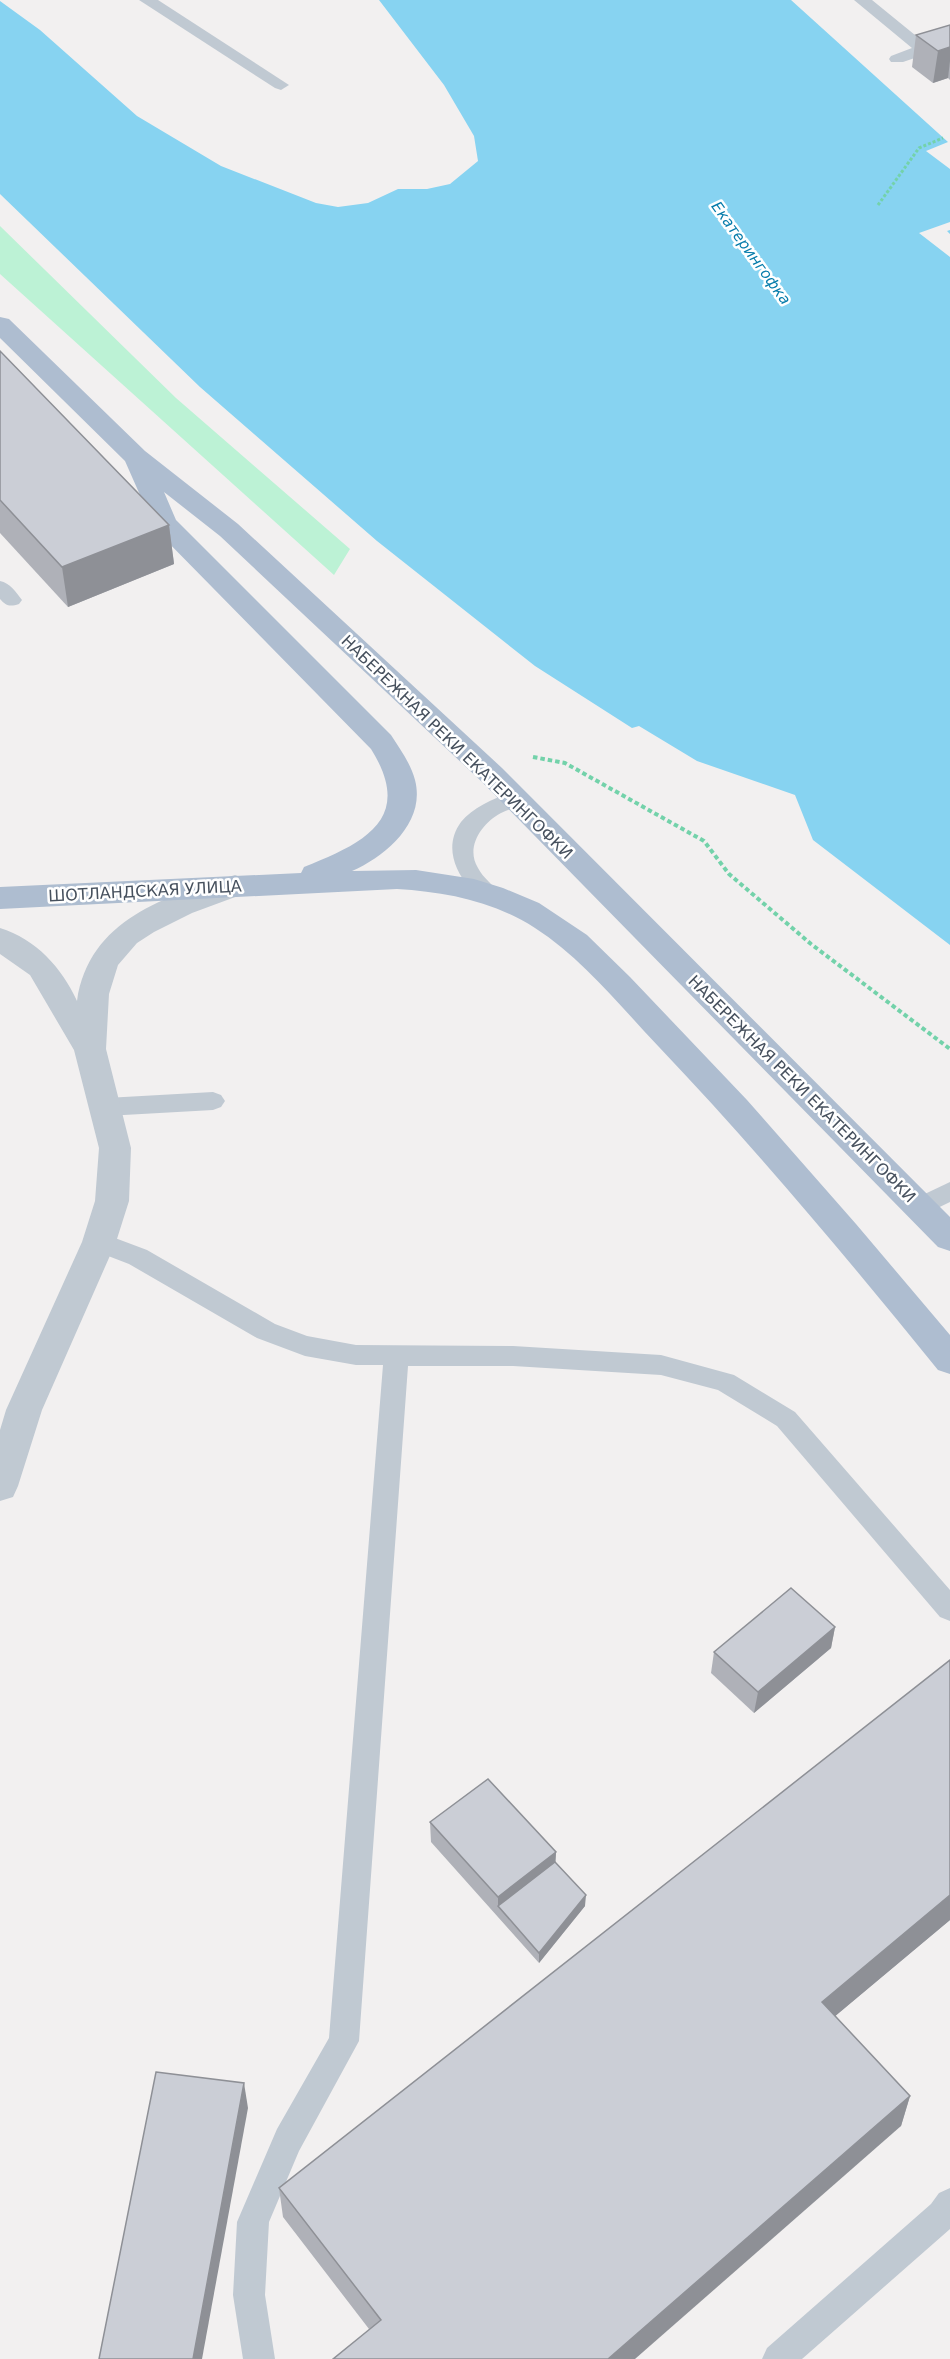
<svg xmlns="http://www.w3.org/2000/svg" width="950" height="2359" viewBox="0 0 950 2359" font-family="'DejaVu Sans',sans-serif">
	<rect width="100%" height="100%" fill="#f2f0f0"/>
	<path fill="#bcf2d5" d="M0 226 176 398 350 549 334 575 0 274Z"/>
	<path fill="#87d3f1" d="M379 0H791L948 142 926 151 950 169V945L813 840 795 795 697 761 639 726 632 728 535 666 377 541 200 387 0 194V1L40 30 137 116 221 166 316 203 338 207 368 203 398 189H427L450 184 478 161 474 136 444 85Z"/>
	<path fill="#f2f0f0" d="M950 222V230L947 231 950 234V257L919 233Z"/>
	<g fill="none" stroke-linecap="round" stroke-linejoin="round">
		<path stroke="#73d2aa" stroke-width="3" stroke-dasharray="3 2" stroke-linecap="butt" d="M878 205 919 148 943 138"/>
		<path stroke="#73d2aa" stroke-width="4" stroke-dasharray="4.5 3" stroke-linecap="butt" d="M533 757 565 763 704 841 729 874 811 944 950 1049"/>
		<g fill="#c0c9d2" fill-rule="evenodd">
			<path d="M139 0H158L289 85 281 90 275 88Z"/>
			<path d="M854 0H872L926 44 950 36V46L903 62H891L889 59 891 56 912 48Z"/>
			<path d="M0 581C10 583 16 592 22 600L19 604C10 607 6 606 0 599Z"/>
			<path d="M514 792 522 794 525 799C519 807 509 809 501 813 482 823 465 847 478 868 483 878 493 884 499 894L496 899C482 903 478 896 469 887 453 868 445 844 461 822 473 807 496 797 514 792Z"/>
			<path d="M213 1092 221 1095 225 1101 221 1107 213 1110 106 1116 98 1113 94 1107 98 1101 106 1098Z"/>
			<path d="M950 1182V1202L919 1217 910 1215 907 1208 910 1201Z"/>
			<path d="M99 1232 147 1250 275 1324 307 1336 356 1345 513 1346 661 1355 734 1375 795 1412 950 1590V1621L940 1617 777 1426 718 1390 661 1375 513 1366H408L359 2041 299 2151 269 2222 265 2295 275 2359H243L233 2295 237 2222 277 2129 329 2038 383 1365H356L305 1356 257 1338 129 1264 90 1249 87 1242 90 1235Z"/>
			<path d="M950 2188V2229L802 2359H762L767 2348 931 2204 939 2193Z"/>
		</g>
		<path fill="#c0c9d2" fill-rule="evenodd" d="M235 875 246 879 250 886 246 893 192 913 154 932 137 943 118 965 109 994 106 1049 131 1148 129 1201 116 1242 42 1410 18 1486 13 1497 0 1501V1430L6 1410 82 1242 95 1201 99 1148 74 1050 30 975 0 954V928C36 939 62 968 77 1001 89 919 166 896 235 875Z"/>
		<path fill="#aebdd0" fill-rule="evenodd" d="M0 317 9 319 145 451 238 524 502 768 950 1217V1251L938 1247 482 782 220 536 164 492 176 520 391 735C400 749 411 764 415 780 426 822 386 856 352 871L416 870 474 879 503 888 539 903 587 935 630 977 747 1100 856 1224 950 1335V1374L938 1370C848 1259 757 1150 659 1047 620 1006 583 959 535 928 493 901 446 892 397 889L0 909V887L301 873 304 867C364 843 415 819 371 749L155 529 125 461 0 338Z"/>
	</g>
	<g fill="#afb1b8">
		<path d="M950 25V80L948 78 933 83 912 67 916 35Z"/>
		<path d="M0 351 169 525 174 564 68 607 0 533Z"/>
		<path d="M835 1627 831 1648 754 1713 711 1673 714 1652Z"/>
		<path d="M950 1660V1920L835 2016 910 2096 901 2126 369 2329 283 2217 279 2188Z"/>
		<path d="M430 1822 556 1852 555 1862 585 1906 539 1963 431 1842Z"/>
	</g>
	<g fill="#8e9096">
		<path d="M950 47V61L948 78 933 83 938 51Z"/>
		<path d="M169 525 174 564 68 607 62 567Z"/>
		<path d="M835 1627 831 1648 754 1713 758 1692Z"/>
		<path d="M556 1852 555 1872 498 1906V1917V1897Z"/>
		<path d="M586 1895 585 1906 539 1963V1953Z"/>
		<path d="M950 1895V1920L815 2033 822 2002Z"/>
		<path d="M244 2083 248 2108 202 2359H193Z"/>
		<path d="M910 2096 901 2126 635 2359H608Z"/>
	</g>
	<g fill="#cbced6" stroke="#8e9096" stroke-width="1.5">
		<path d="M950 25V47L938 51 916 35Z"/>
		<path d="M0 351 169 525 62 567 0 500Z"/>
		<path d="M791 1588 835 1627 758 1692 714 1652Z"/>
		<path d="M950 1660V1895L822 2002 910 2096 608 2359H333L381 2320 279 2188Z"/>
		<path d="M488 1779 556 1852 498 1897 430 1822Z"/>
		<path d="M555 1862 586 1895 539 1953 498 1906Z"/>
		<path d="M156 2072 244 2083 193 2359H99Z"/>
	</g>
	<g text-anchor="middle" dominant-baseline="central" stroke-width="5" stroke-linejoin="round" paint-order="stroke">
		<g font-size="15" font-style="italic" fill="#067cab" stroke="#fff">
			<text transform="translate(751 253) rotate(54)">Екатерингофка</text>
		</g>
		<g font-size="16" fill="#47515e" stroke="#fff">
			<text transform="translate(457 747) rotate(44)">НАБЕРЕЖНАЯ РЕКИ ЕКАТЕРИНГОФКИ</text>
			<text transform="translate(145 891) rotate(-3)">ШОТЛАНДСКАЯ УЛИЦА</text>
			<text transform="translate(802 1089) rotate(45)">НАБЕРЕЖНАЯ РЕКИ ЕКАТЕРИНГОФКИ</text>
		</g>
	</g>
</svg>
